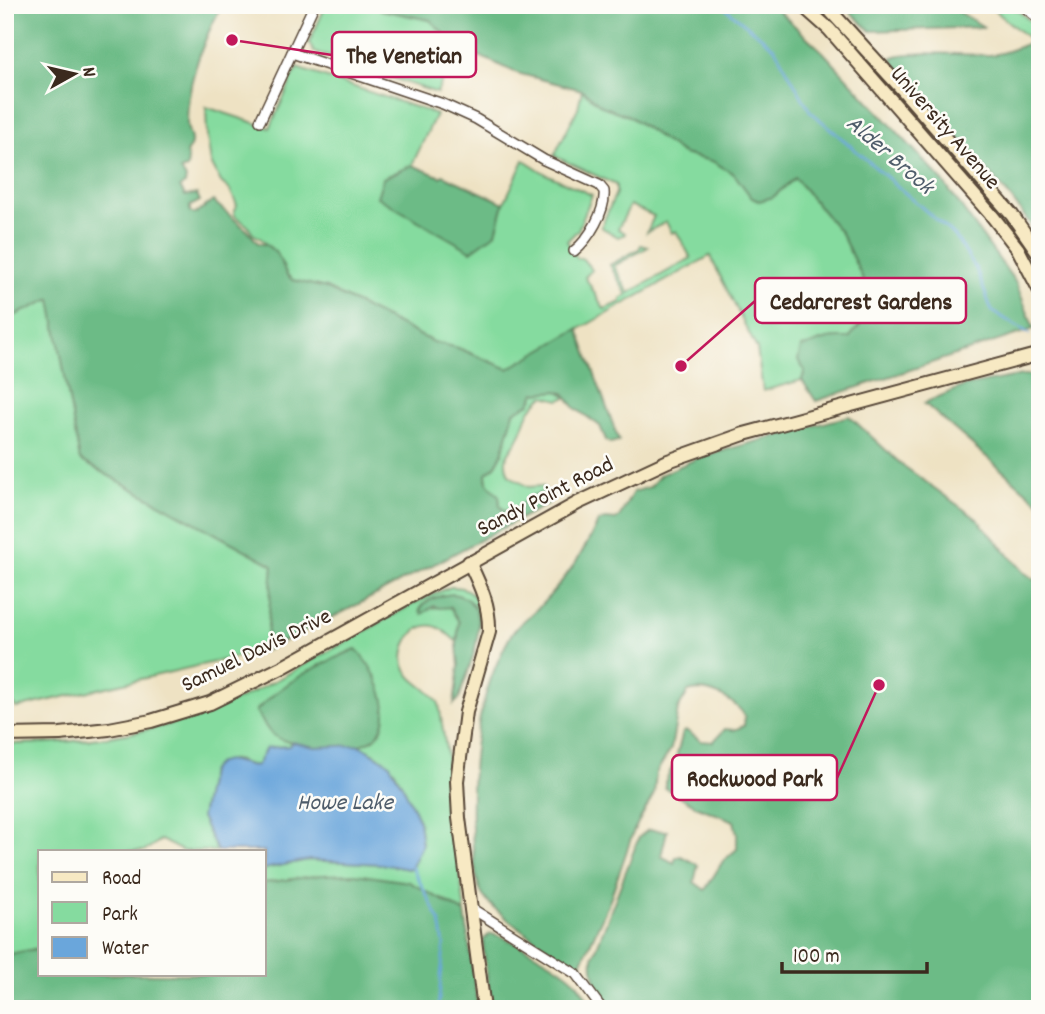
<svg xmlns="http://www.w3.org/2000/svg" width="1045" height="1014" viewBox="0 0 1045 1014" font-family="Dekko,sans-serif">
	<rect width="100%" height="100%" fill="#fdfcf7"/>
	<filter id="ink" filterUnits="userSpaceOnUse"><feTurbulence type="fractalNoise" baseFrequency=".0143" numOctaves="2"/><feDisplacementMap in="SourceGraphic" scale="14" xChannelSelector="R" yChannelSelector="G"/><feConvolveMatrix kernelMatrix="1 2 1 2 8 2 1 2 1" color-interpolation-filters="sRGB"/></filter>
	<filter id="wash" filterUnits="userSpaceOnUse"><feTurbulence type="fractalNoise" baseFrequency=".00686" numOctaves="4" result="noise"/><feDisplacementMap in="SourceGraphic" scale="28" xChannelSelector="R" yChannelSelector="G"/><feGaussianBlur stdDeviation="1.57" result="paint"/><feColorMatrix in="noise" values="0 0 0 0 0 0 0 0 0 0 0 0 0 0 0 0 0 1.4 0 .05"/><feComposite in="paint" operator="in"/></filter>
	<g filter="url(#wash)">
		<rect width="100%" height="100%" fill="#eee2c3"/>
		<g fill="#85db9f" stroke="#60825e" stroke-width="2">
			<path d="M326 5H373L382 10 430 20 457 46 437 93 314 52 309 43Z"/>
			<path d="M988 5C1018 5 1018 11 1040 30V48Z"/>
			<path d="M297 68 436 114 412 165 384 178 496 232 504 203 524 160 546 174 592 195 578 230 567 241 577 258H582L592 270 585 277 604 309 621 302V299L627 295 610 265 639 249 641 245 648 247 614 266 629 293 691 258 676 231 672 233 666 222 647 232 654 216 630 205 618 229 625 233 624 235 618 237 601 227 616 193V185L554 156 578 108 582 90 602 106 629 116 683 154 712 161 734 174 752 198 758 201 773 197 795 178 841 233 863 279 861 324 849 338C812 338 811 346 802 380L763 391 757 349 710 256 508 369 458 348 433 342 326 288 293 281 287 275 277 254 260 238 253 234 248 226 235 216 234 212 237 205 230 190 221 182 211 163 207 137 206 107 270 128Z"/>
			<path d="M51 298 80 460 273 565 266 650 16 708 5 692V320Z"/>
			<path d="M558 391 568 397 559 400 544 396C523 413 529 419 518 439 510 452 501 457 509 475L528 487 542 486 548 493C531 490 522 511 505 511L500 506 499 496 487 485 486 473 496 465 502 454 514 412 533 399 535 393Z"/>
			<path d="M451 587C476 586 482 605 479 628 478 600 457 588 432 600 426 603 423 604 420 610 430 607 440 607 450 607L459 622 457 642C450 636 443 628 434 626 412 622 398 650 405 668 412 684 432 689 439 704L447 756V805L457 851 465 913 440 898 322 875 264 883V869L308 860 381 864 408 869 422 845 419 821 395 771 377 755 359 745C363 743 370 742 374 739 401 719 367 671 356 649 319 665 284 681 256 711L272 735 292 742 289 746C262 747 271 748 257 765 246 768 241 758 230 760 223 762 216 768 210 772L201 817 217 851H182L161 840 144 851H40V948L5 955V744C83 744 162 734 234 701 271 685 306 663 342 644 376 626 415 600 451 587Z"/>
		</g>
		<g fill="#6cbb86" stroke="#547252" stroke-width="2">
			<path d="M5 5H222C203 40 187 83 187 123 187 136 197 139 186 153L188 159 187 168 180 170 186 178 185 184 180 187 185 196 197 194 200 201 190 206V212L195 214 213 201 248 231 258 243 267 245 277 254 287 275 293 280 326 288 433 342 458 348 508 369 578 329 619 441 610 443 606 440 600 426 575 408 564 393 558 391 535 393 530 403 514 412 502 454 495 466 486 473C485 486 492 486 499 496L500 506 505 511 517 510C523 500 537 491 548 493L550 500 548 504 349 609 266 650 273 565 80 460 51 299 5 320Z"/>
			<path d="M373 5H772L823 52 941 179 1016 283 1034 329 816 401 802 380 805 371 798 360 801 347C812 346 815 342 824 340 832 337 841 338 849 338L861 324 863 279 841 233 795 178 773 197 759 201 752 198 734 174 712 161 683 154 629 116 602 106 582 90 517 73 457 46 430 20 382 10Z"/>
			<path d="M842 5H948L984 27 871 31Z"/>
			<path d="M1032 42 1040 48V237L1010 197 896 67 891 58C904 49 970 56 990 55 1005 54 1017 47 1032 42Z"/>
			<path d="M412 165 441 177 443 175 504 203 496 233 471 251 377 197 383 178Z"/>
			<path d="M1023 375H1040V503L924 403 964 386Z"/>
			<path d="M849 416 901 464 977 519 1025 573 1040 583V1009H609C599 993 591 976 593 957L639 837 648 830 667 831 661 856 674 863 676 857 681 856 698 865 694 882 705 890 723 861 737 849V834L734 821 698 807 665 788V782L675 762 683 732 687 731 701 741 713 742 725 729 734 730 744 726 745 716C735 700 707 685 688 692L678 709 671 749 656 773 654 794 634 830 608 905 579 968C557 953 494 915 482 894 474 880 473 847 472 831 470 762 476 696 511 635 519 623 531 615 541 605 565 580 584 553 598 522L605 519 616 520 620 516 633 492 650 487 660 475 700 457Z"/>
			<path d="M453 594C501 602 467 670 459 699L454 704 459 666 457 645 459 622 450 607 440 608 434 606 422 614 420 610C424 599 442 595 453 594Z"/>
			<path d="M356 649C375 667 398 713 376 737 360 754 288 749 272 734 265 728 261 718 256 711 284 681 319 665 356 649Z"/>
			<path d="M355 874 409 882 465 913 478 1009H5V955L40 948V974H264V883L322 875Z"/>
			<path d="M490 934C506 935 564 968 575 981 582 989 588 1000 594 1009H491L483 946 484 939Z"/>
		</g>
		<path fill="#6aa6db" stroke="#52687c" stroke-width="2" d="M292 742 315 747 359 745 389 763 404 788 419 821 422 845 412 867 408 869 381 864 308 860 264 869V851H217L201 817 210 772C225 748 241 769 257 765L266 748 289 746Z"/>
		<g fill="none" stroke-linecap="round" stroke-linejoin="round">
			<g stroke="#6aa6db" stroke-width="2.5">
				<path d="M721 5 774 47 810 111 955 236 976 269 992 311 1030 334"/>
				<path d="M412 867 440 921 444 945 438 1009"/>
			</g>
		</g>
	</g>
	<g filter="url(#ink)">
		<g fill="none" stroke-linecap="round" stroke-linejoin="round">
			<g stroke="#564637" stroke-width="12">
				<g id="street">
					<path d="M1022 5 1040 20"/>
					<path d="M292 53 443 104 476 119 544 160 599 185 604 191C606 211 589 239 574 251"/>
					<path d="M260 121 314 5"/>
					<path d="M471 908 576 974 602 1009"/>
				</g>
			</g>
			<g stroke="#564637" stroke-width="16">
				<g id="secondary">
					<path d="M802 5 829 29 993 217 1018 249 1040 291"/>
					<path d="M825 5 903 90 1012 215 1040 255"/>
					<path d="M469 562C480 585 490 605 489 632L466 712 457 781 459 818 484 1009"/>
					<path d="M5 735 60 734 109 729 151 721 210 703 283 667 578 503 668 461 744 434 1040 354"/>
				</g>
			</g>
			<use href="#street" stroke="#fff" stroke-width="9"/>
			<use href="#secondary" stroke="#f7e9c3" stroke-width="12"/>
		</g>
	</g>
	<g text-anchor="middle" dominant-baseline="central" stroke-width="5" stroke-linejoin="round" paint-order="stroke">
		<g font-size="23" fill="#3b2a1e" stroke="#fdfcf7">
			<text transform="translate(944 129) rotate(49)">University Avenue</text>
			<text transform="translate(546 498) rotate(-27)">Sandy Point Road</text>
			<text transform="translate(257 652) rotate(-26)">Samuel Davis Drive</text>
		</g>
		<g font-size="24" font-style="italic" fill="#4e5c6a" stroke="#fdfcf7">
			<text transform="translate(889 156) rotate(41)">Alder Brook</text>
			<text x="345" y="804">Howe Lake</text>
		</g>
	</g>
	<path fill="none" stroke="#c2185b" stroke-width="2.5" d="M232 40L332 55M681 366L755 301M879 685L837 778"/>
	<g fill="#c2185b" stroke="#fdfcf7" stroke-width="2.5">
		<circle cx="232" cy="40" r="7"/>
		<circle cx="681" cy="366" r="7"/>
		<circle cx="879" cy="685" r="7"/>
	</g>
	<g fill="#fdfcf7" stroke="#c2185b" stroke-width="2.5">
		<rect x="332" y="32" width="144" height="45" rx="7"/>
		<rect x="755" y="278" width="211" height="45" rx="7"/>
		<rect x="672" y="755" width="165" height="45" rx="7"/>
	</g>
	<g font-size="24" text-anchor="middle" font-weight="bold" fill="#3b2a1e">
		<text x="404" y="63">The Venetian</text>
		<text x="861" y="309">Cedarcrest Gardens</text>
		<text x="755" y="786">Rockwood Park</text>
	</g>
	<rect width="1045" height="1014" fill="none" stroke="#fdfcf7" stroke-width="28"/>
	<rect x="38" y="850" width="228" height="126" fill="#fdfcf7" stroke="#afa8a0" stroke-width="2"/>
	<rect x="52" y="872" width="35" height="10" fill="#f7e9c3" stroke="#afa8a0" stroke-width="2"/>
	<text x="102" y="884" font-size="21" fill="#3b2a1e">Road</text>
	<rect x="52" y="902" width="35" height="21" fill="#85db9f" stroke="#afa8a0" stroke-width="2"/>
	<text x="102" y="920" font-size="21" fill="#3b2a1e">Park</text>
	<rect x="52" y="937" width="35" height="21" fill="#6aa6db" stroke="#afa8a0" stroke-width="2"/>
	<text x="102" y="954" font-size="21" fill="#3b2a1e">Water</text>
	<g transform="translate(74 74) rotate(82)" stroke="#fdfcf7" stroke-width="5" paint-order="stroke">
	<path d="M0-5L12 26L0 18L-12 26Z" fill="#3b2a1e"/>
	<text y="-10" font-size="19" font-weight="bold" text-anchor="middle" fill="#3b2a1e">N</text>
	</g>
	<path d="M782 962v10h145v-10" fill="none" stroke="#3b2a1e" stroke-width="3.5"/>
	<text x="793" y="962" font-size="21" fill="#3b2a1e" stroke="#fdfcf7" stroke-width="5" paint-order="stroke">100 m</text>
</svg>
